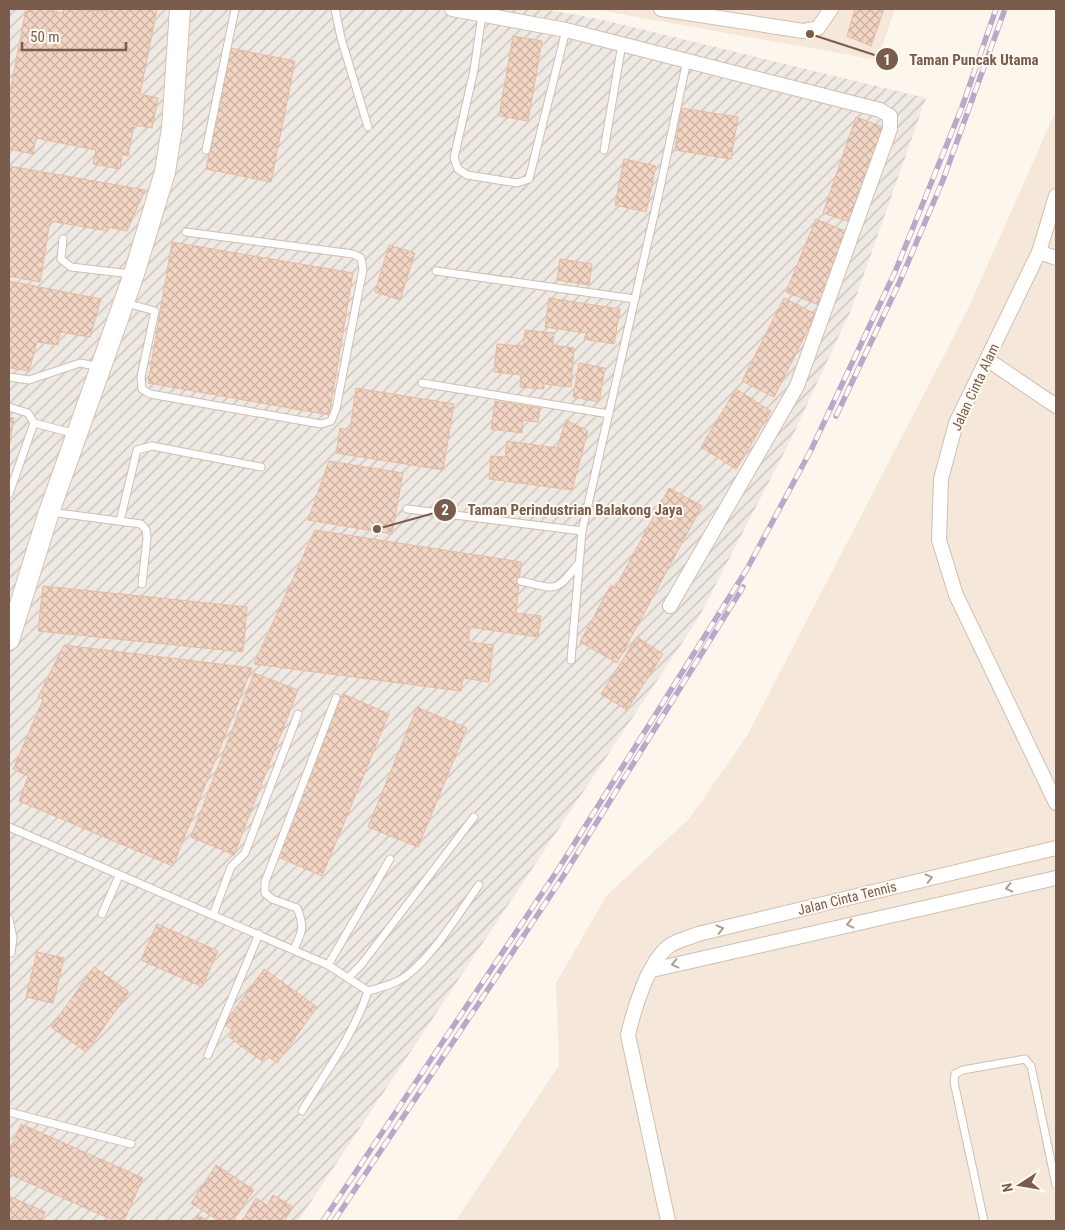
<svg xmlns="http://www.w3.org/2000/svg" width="1065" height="1230" viewBox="0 0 1065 1230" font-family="'Roboto Condensed',sans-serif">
	<defs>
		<pattern id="industrial-furrows" width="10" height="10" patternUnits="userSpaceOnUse" patternTransform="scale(1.25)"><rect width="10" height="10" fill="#efe9e4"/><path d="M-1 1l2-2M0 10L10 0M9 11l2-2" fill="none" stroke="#c7c0bb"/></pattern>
		<pattern id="building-cross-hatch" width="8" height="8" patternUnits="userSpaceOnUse" patternTransform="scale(1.25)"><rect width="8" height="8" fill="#f3d5c3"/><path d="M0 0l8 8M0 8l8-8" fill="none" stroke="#cab0a1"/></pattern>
	</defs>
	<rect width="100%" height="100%" fill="#fdf6ec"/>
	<g fill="#f5e8da">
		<path d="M593 9H895L877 60Z"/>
		<path d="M1056 110V1221H456L559 1065 556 983 607 895 690 818 748 734 968 309Z"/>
	</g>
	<path fill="url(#industrial-furrows)" d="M9 9H543L599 19 926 98 852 308 791 439 698 619 298 1221H9Z"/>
	<g fill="url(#building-cross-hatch)" stroke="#e6bba3">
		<path d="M26 9H43L63 13 64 9 111 11V9H157L140 94 158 98 152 128 134 125 128 156 122 155 120 169 93 164 96 150 36 138 33 154 9 149V97Z"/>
		<path d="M855 9H884L871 46 847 36Z"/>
		<path d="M513 36 542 41 528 121 499 116Z"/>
		<path d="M230 48 295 61 271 182 206 169Z"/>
		<path d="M681 108 738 117 731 159 675 150Z"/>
		<path d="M856 117 883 127 850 222 823 213Z"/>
		<path d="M624 159 656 166 646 212 615 205Z"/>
		<path d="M9 166 145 190 127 231 108 227V231L50 221 40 282 9 276Z"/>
		<path d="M816 219 850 233 821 306 786 292Z"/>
		<path d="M172 242 353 273 329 415 148 383Z"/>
		<path d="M389 245 415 253 400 300 375 292Z"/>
		<path d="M560 259 592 264 589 285 557 280Z"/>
		<path d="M9 281 101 299 90 337 60 332 58 345 37 342 29 371 9 368Z"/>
		<path d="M549 298 620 309 614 344 584 339 586 333 545 327Z"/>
		<path d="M784 298 816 314 774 397 742 381Z"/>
		<path d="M525 330 554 333 553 345 574 348 571 387 544 384V389L520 387 521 375 494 372 497 344 523 346Z"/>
		<path d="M579 363 605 368 599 402 573 397Z"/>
		<path d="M356 388 454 404 443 470 336 453 340 428 350 430Z"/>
		<path d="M736 389 771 411 736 469 701 447Z"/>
		<path d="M495 401 540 408 538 422 523 420 522 433 491 429Z"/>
		<path d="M9 417 14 418 9 448Z"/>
		<path d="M566 420 588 431 572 490 489 479 491 456 505 457 507 441 557 448Z"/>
		<path d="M329 461 403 473 392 534 308 520Z"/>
		<path d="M669 488 702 506 617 663 580 642 611 585 615 588Z"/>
		<path d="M315 530 521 562 516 613 541 616 538 637 469 627V642L493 645 489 682 463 678 461 691 254 664Z"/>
		<path d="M43 586 247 607 243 652 38 631Z"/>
		<path d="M637 637 663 654 627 710 601 694Z"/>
		<path d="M64 645 252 668 173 866 19 801 28 776 13 769 43 700 38 697Z"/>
		<path d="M254 673 298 690 234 855 191 837Z"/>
		<path d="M343 694 389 714 322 876 276 856Z"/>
		<path d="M417 707 467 728 418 847 368 827Z"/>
		<path d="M157 924 218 951 202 987 141 960Z"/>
		<path d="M37 952 64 958 53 1003 26 997Z"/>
		<path d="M94 967 129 992 86 1052 51 1027Z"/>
		<path d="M264 969 317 1007 277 1063 266 1055 262 1061 229 1037 233 1031 224 1024Z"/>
		<path d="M21 1124 143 1178 124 1221H115L9 1174V1151Z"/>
		<path d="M216 1165 254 1190 233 1221H219L191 1203Z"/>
		<path d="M273 1195 293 1207 284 1221H242L256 1198 267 1205Z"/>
		<path d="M9 1196 45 1212 41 1221 9 1220Z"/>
		<path d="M198 1215 208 1221H193Z"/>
	</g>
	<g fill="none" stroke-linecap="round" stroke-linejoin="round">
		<g stroke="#d1beb0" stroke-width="9">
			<g id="lane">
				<path d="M335 9 341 38 368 127"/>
				<path d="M482 15 474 70 454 158 458 169 467 175 517 183 529 179 566 30"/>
				<path d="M206 150 235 9"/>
				<path d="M604 150 622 44"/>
				<path d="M63 239 61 259 71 267 131 274"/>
				<path d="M436 271 635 299"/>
				<path d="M126 303 155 311 141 377 142 389 150 394 321 424 331 421 336 409 363 269 361 258 353 254 186 232"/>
				<path d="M9 377 29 380 80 363 100 367"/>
				<path d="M422 383 609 414"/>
				<path d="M9 407 28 413 34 423 9 494"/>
				<path d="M34 423 76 434"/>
				<path d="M407 509 582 531"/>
				<path d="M50 512 141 524 146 530 147 538 142 584"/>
				<path d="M120 521 137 450 152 446 261 467"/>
				<path d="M521 581C556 589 555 594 578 564"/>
				<path d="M571 660 582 531 659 193 687 60"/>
				<path d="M9 827 328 965 368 991"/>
				<path d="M102 914 119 876"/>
				<path d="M213 915 231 867 245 853 298 714"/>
				<path d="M9 919 13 938 11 953"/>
				<path d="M294 949C302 932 305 927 297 908L272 899 265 893V882L336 698"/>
				<path d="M328 965 390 859"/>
				<path d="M349 977 361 965 474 817"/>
				<path d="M368 991C382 987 399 983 410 973 438 949 458 914 479 885"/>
				<path d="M208 1055 259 934"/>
				<path d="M302 1111C326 1072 354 1034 368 991"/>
				<path d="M9 1112 131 1144"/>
				<path d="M984 1221 954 1082 955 1074 963 1070 1025 1059 1031 1066 1056 1185"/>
			</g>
		</g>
		<g stroke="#d1beb0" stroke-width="16">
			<g id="street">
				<path d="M452 9 566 30 880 110 890 116V129L797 386 670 606"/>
				<path d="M661 9 803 31 818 28 831 9"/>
				<path d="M1056 196 1039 252 956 423 941 479 939 540 956 595 1056 803"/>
				<path d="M1039 252 1056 258"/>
				<path d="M988 360 1056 406"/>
				<path d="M652 970 1056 878"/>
				<path d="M668 1221 628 1035C634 1009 648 962 669 946 677 940 689 938 698 934L1056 848"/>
			</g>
		</g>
		<g stroke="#d6c0b0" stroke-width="22">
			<path id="secondary" d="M9 640 49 512 134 274 165 172 172 128 180 9"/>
		</g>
		<use href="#lane" stroke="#fff" stroke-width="7"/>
		<use href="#street" stroke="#fff" stroke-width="14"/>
		<use href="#secondary" stroke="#fff" stroke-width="20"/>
		<g stroke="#b9a8c9" stroke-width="5.5">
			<g id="rail">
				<path d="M836 416 900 281 943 180 1005 9"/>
				<path d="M323 1221 559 868 747 569 811 450 895 272 962 107 996 9"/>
				<path d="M334 1221 564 875 743 587"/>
			</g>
		</g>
		<use href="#rail" stroke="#fffaf3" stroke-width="4" stroke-dasharray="11" stroke-linecap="butt"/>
	</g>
	<defs><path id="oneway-chevron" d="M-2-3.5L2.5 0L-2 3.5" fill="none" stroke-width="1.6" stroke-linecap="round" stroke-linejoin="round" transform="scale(1.25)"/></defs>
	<g stroke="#af9d94">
		<use href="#oneway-chevron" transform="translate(929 878) rotate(-13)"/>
		<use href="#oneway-chevron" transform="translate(1009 888) rotate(167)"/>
		<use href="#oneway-chevron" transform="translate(850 924) rotate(167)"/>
		<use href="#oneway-chevron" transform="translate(720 929) rotate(-14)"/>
		<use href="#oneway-chevron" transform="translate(675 964) rotate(167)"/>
	</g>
	<g text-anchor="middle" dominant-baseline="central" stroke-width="4" stroke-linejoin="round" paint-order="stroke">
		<g font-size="14" fill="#7a5c4d" stroke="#fffaf3">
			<text transform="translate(975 387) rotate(-65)">Jalan Cinta Alam</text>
			<text transform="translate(847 898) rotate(-14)">Jalan Cinta Tennis</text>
		</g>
	</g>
	<path fill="none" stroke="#7a5c4d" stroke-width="2" d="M810 34L887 59M377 529L445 510"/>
	<g fill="#7a5c4d" stroke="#fffaf3" stroke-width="2">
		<circle cx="810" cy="34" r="5"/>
		<circle cx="377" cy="529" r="5"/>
		<circle cx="887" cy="59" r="12"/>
		<circle cx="445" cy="510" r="12"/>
	</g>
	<g font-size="15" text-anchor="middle" font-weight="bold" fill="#fff">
		<text x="887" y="65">1</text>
		<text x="445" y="515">2</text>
	</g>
	<g font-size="15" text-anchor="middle" font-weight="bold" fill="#7a5c4d" stroke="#fffaf3" stroke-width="4" stroke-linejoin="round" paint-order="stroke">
		<text x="974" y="65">Taman Puncak Utama</text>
		<text x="575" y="515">Taman Perindustrian Balakong Jaya</text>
	</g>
	<rect width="1065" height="1230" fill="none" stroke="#7a5c4d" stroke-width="20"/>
	<g transform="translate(1020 1185) rotate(258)" stroke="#fffaf3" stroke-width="4" paint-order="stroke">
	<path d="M0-4L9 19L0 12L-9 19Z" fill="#7a5c4d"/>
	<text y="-8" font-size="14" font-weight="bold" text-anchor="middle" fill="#7a5c4d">N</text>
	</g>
	<path d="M22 42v8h104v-8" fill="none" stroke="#7a5c4d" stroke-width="2.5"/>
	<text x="30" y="42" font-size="15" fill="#7a5c4d" stroke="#fffaf3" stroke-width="4" paint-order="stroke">50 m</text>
</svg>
